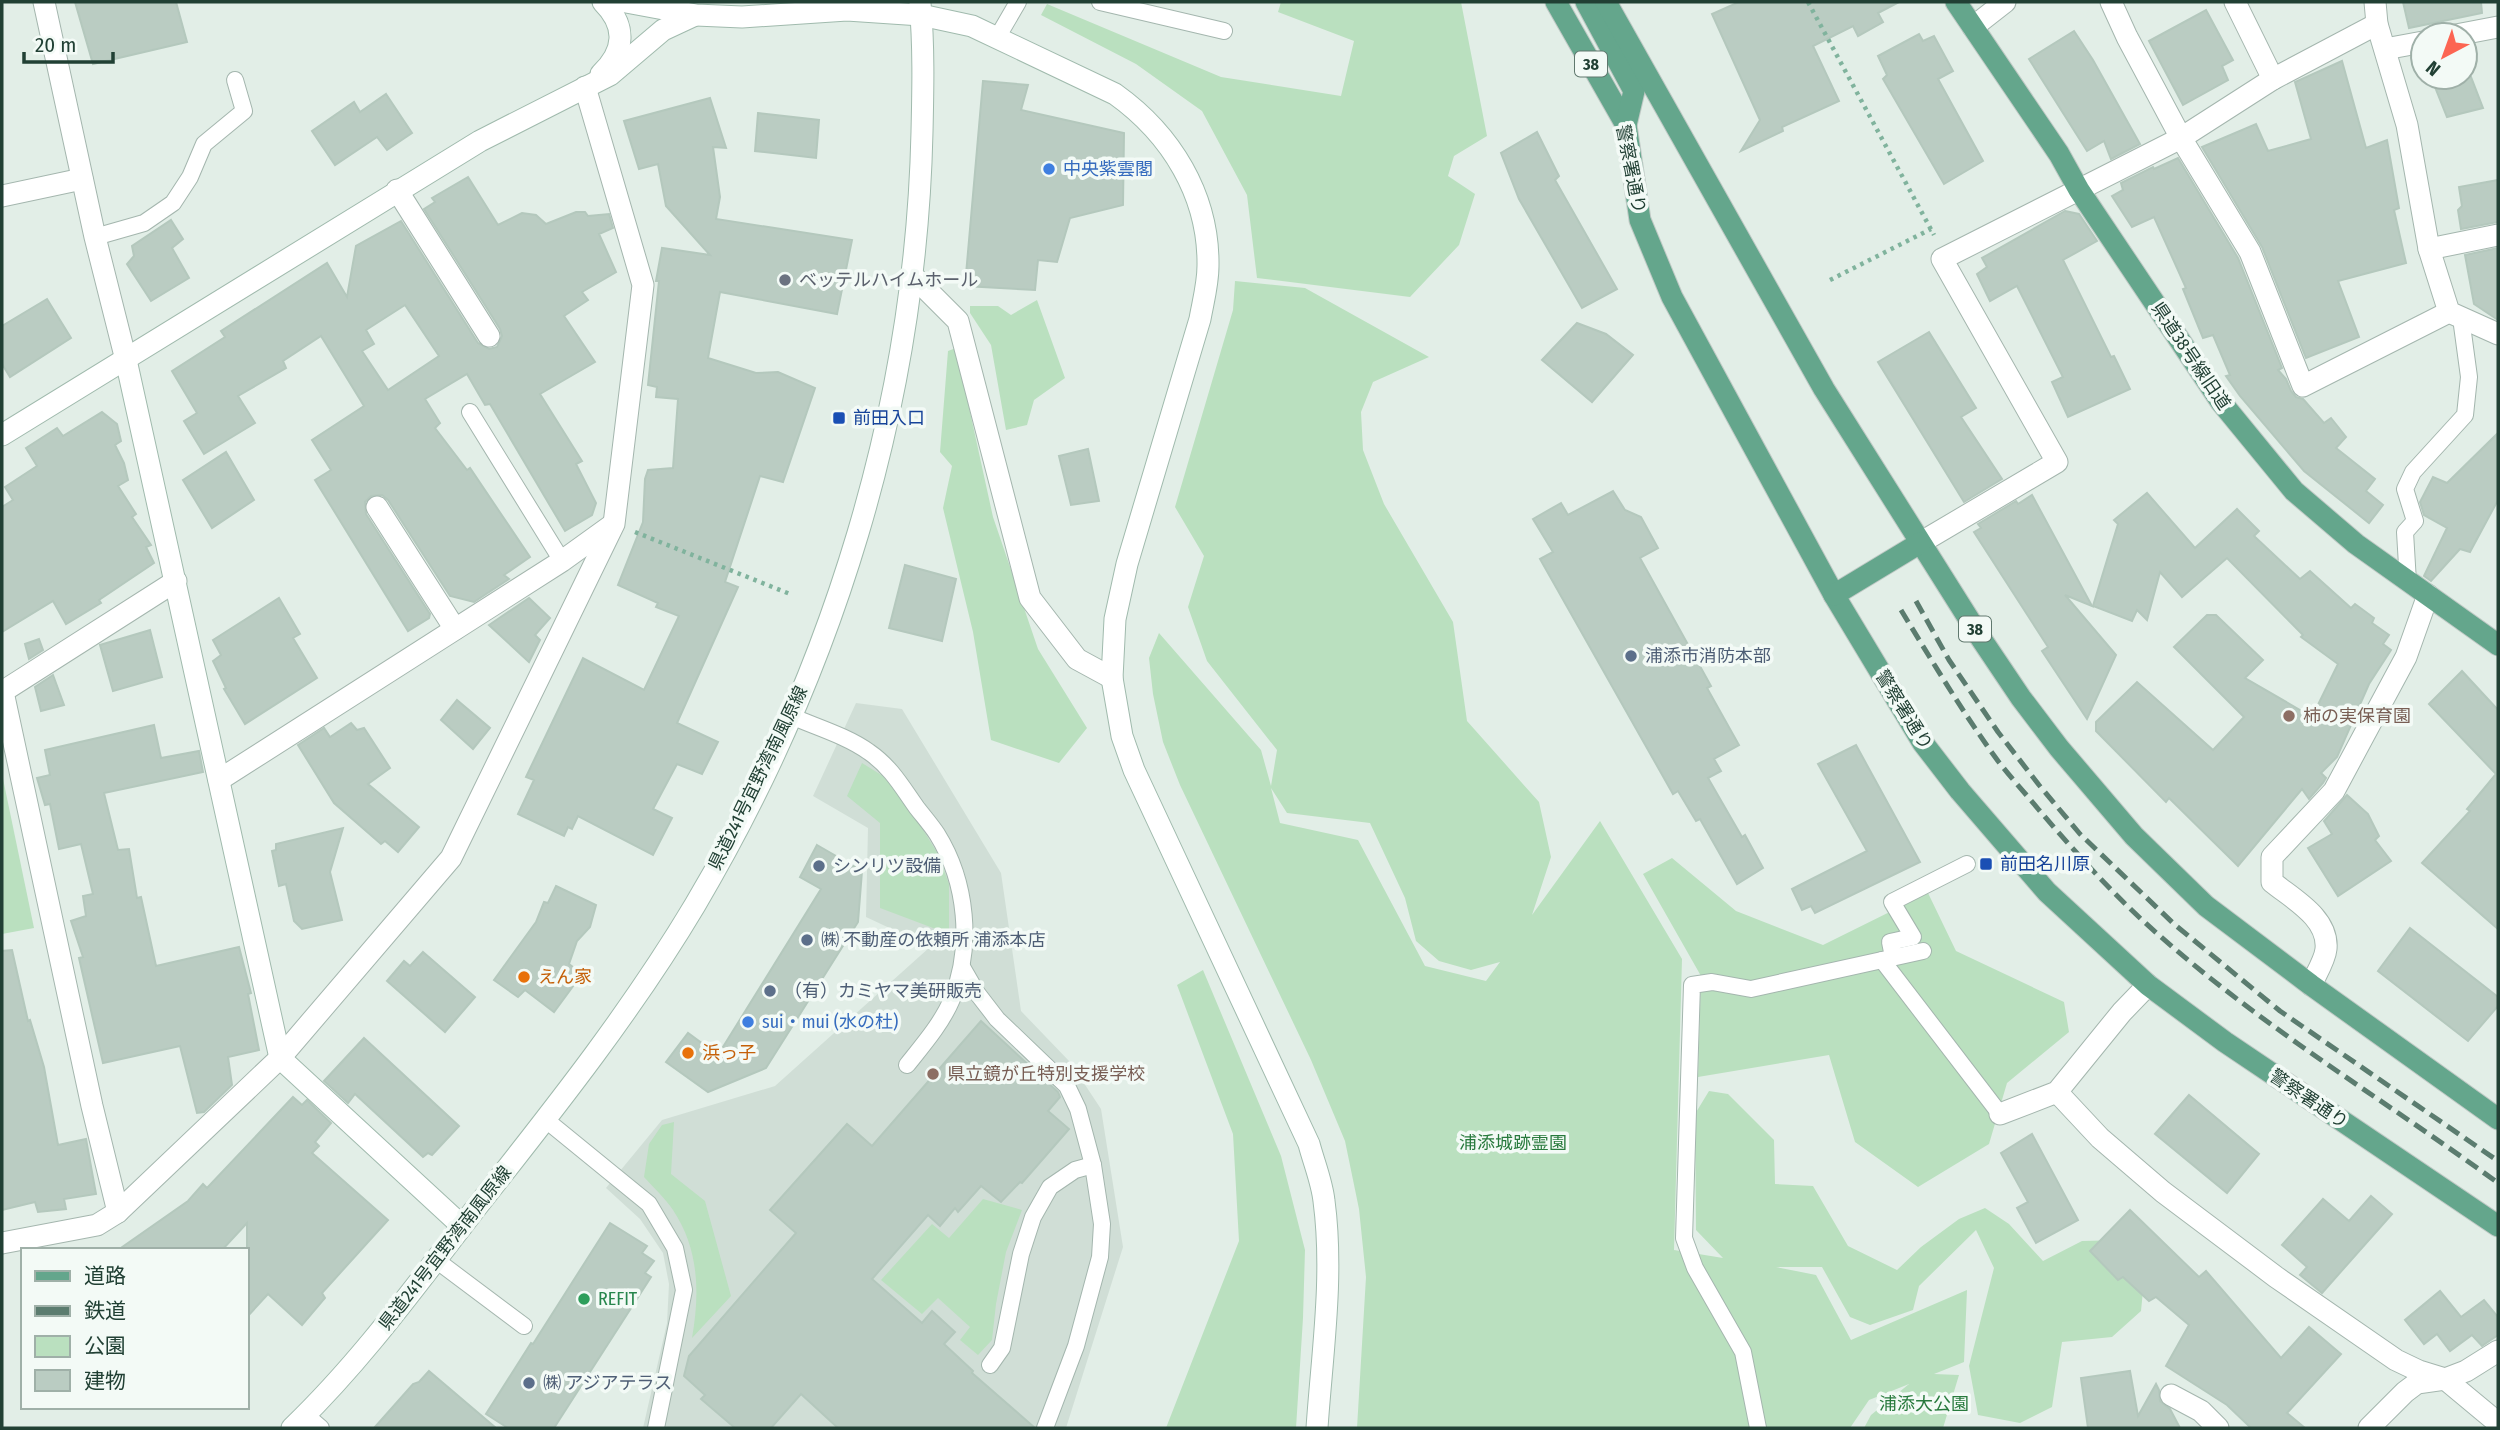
<svg xmlns="http://www.w3.org/2000/svg" width="2500" height="1430" viewBox="0 0 2500 1430" font-family="'Fira Sans Condensed','Noto Sans JP',sans-serif">
	<rect width="100%" height="100%" fill="#e2eee7"/>
	<path fill="#d0ded6" d="M856 703 902 709 1001 873 1021 1011 1070 1062 1101 1109 1123 1247 1066 1428H643L667 1323 669 1284 663 1253 640 1219 606 1188 662 1120 775 1086 930 947 866 917 868 828 813 796Z"/>
	<g fill="#bae0bf" fill-rule="evenodd">
		<path d="M1281 2H1461L1487 136 1454 156 1448 176 1475 194 1459 245 1410 297 1257 278 1247 195 1202 111 1136 64 1041 15 1047 4 1221 77 1341 96 1354 41 1278 12Z"/>
		<path d="M1235 281 1305 288 1429 357 1373 382 1361 412 1363 450 1384 504 1453 622 1467 721 1539 802 1551 857 1532 915 1600 821 1682 959 1674 1250 1723 1258 1696 1230 1695 1114 1709 1091 1728 1094 1774 1140 1775 1184 1813 1186 1848 1246 1897 1270 1921 1247 1959 1219 1985 1208 2009 1224 2043 1261 2082 1241 2123 1240 2145 1270 2141 1311 2112 1337 2062 1342 2052 1407 2020 1423 1978 1415 1969 1366 1994 1268 1976 1230 1919 1286 1913 1310 1870 1325 1850 1317 1822 1267H1776L1816 1275 1851 1340 1967 1290 1964 1362 1934 1374 1959 1375 1943 1428H1864L1871 1415 1909 1384 1869 1400 1850 1428H1357L1366 1277 1359 1209 1345 1141 1311 1060 1180 785 1163 742 1153 694 1149 658 1159 633 1261 750 1271 786 1277 750 1207 661 1188 607 1204 556 1175 507 1233 310ZM1271 788 1287 813 1370 823 1405 898 1416 941 1439 961 1471 970 1500 962 1486 981 1425 966 1358 840 1280 823Z"/>
		<path d="M1037 300 1065 378 1034 400 1027 425 1006 430 991 345 970 313V306H998L1011 315Z"/>
		<path d="M956 348 993 517 1038 649 1087 728 1059 763 991 740 973 632 943 508 952 466 940 452 948 351Z"/>
		<path d="M862 763 883 776 912 812 938 854 949 884V934L880 908V823L847 796Z"/>
		<path d="M2 774 34 928 2 934Z"/>
		<path d="M1672 858 1736 911 1823 945 1928 893 1956 951 2064 1002 2069 1032 2007 1083 1989 1144 1918 1187 1855 1142 1829 1055 1698 1077 1701 976 1643 874Z"/>
		<path d="M1203 970 1281 1156 1305 1250 1303 1318 1296 1428H1166L1239 1241 1233 1134 1177 985Z"/>
		<path d="M674 1122 671 1174 705 1201 731 1296 692 1338C700 1293 699 1249 673 1210 665 1198 653 1187 644 1177L649 1144 662 1125Z"/>
		<path d="M983 1199 1022 1210 1006 1252 996 1304 992 1340 978 1355 960 1340 970 1327 938 1298 922 1314 881 1280 932 1224 949 1238Z"/>
	</g>
	<g fill="#baccc2" stroke="#b4c8bd" stroke-width="2" fill-rule="evenodd">
		<path d="M75 2H176L187 42 93 64Z"/>
		<path d="M1739 2H1899L1878 13 1883 22 1858 36 1853 26 1813 46 1839 101 1782 127 1783 131 1741 151 1760 120 1712 14Z"/>
		<path d="M2403 2H2481L2482 13 2409 28Z"/>
		<path d="M2206 10 2233 60 2222 66 2228 80 2183 105 2149 41Z"/>
		<path d="M2074 31 2093 60 2140 144 2111 159 2104 141 2087 151 2029 59Z"/>
		<path d="M1919 34 1923 41 1934 36 1953 71 1938 79 1983 161 1944 184 1883 79 1887 75 1878 56Z"/>
		<path d="M2342 61 2366 148 2387 140 2399 208 2394 210 2406 263 2338 281 2359 337 2306 358 2262 247 2202 147 2256 124 2268 151 2311 139 2295 82Z"/>
		<path d="M2431 77H2471L2483 108 2447 117Z"/>
		<path d="M983 81 1028 85 1021 110 1124 133 1123 205 1070 218 1057 262 1038 260 1035 290 965 286Z"/>
		<path d="M386 94 412 133 387 150 377 137 335 165 312 131 354 102 360 112Z"/>
		<path d="M710 98 726 148 713 147 720 197 716 219 852 240 837 314 720 292 708 358 756 373 778 372 815 388 783 482 760 476 725 582 738 587 677 723 718 742 702 774 677 764 653 809 672 818 653 855 578 816 572 829 568 827 564 836 518 814 534 780 526 777 583 658 644 690 679 616 656 607 658 603 618 585 643 522 645 479 648 470 673 468 678 399 656 397 657 387 648 385 659 281H656L662 248 710 255 666 206 658 164 639 169 624 121Z"/>
		<path d="M758 113 819 120 816 158 755 151Z"/>
		<path d="M1537 132 1559 176 1555 180 1617 289 1582 308 1519 199 1501 153Z"/>
		<path d="M2178 158 2238 258 2282 368 2278 370 2286 379 2291 391 2296 397 2303 399 2324 423 2331 418 2346 437 2336 448 2375 479 2366 491 2383 505 2369 523 2304 471 2240 396 2226 376 2230 375 2213 335 2203 338 2183 289 2186 288 2154 217 2132 227 2112 196 2123 190 2121 183 2153 167 2154 169Z"/>
		<path d="M468 177 498 225 522 213 536 215 546 224 576 212H585L588 216 609 214 613 228 599 234 616 272 582 292 588 300 564 316 595 362 540 394 582 461 576 464 596 503 592 515 565 531 490 404 485 405 467 374 425 399 440 423 435 428 467 470 470 468 530 557 504 575 509 579 474 602 450 596 388 500 382 495 371 496 365 502 366 514 430 614 429 618 408 631 315 480 331 470 312 440 364 406 321 336 283 361 286 368 238 396 255 423 204 454 184 421 197 413 172 371 225 337 221 331 327 263 347 297 356 246 401 221 478 343 489 349 497 347 502 336 500 329 424 209 435 202 432 198ZM405 305 439 356 388 390 362 351 374 344 366 330Z"/>
		<path d="M2498 180V222L2461 229 2458 210 2462 206 2459 187Z"/>
		<path d="M2065 211 2079 214 2097 241 2063 260 2111 357 2114 356 2130 389 2068 417 2052 382 2063 377 2017 286 1990 301 1977 274 1987 267 1982 258Z"/>
		<path d="M171 220 183 239 172 248 189 278 151 301 127 264 134 256 132 246Z"/>
		<path d="M2498 248V320L2474 304 2465 255Z"/>
		<path d="M47 299 71 338 10 377 2 364V326Z"/>
		<path d="M1577 323 1606 334 1633 355 1592 402 1542 360Z"/>
		<path d="M1929 332 1976 408 1961 417 2002 479 1964 502 1878 362Z"/>
		<path d="M102 412 117 424 121 441 115 445 124 463 128 480 118 486 136 514 132 517 151 545 146 547 154 563 99 600 101 603 66 624 53 601 2 632V507L13 500 5 487 37 466 26 448 57 428 63 436Z"/>
		<path d="M2498 433V500L2470 552 2460 549 2431 581 2424 576 2447 528 2424 515 2420 502 2433 477 2447 483Z"/>
		<path d="M1088 449 1099 501 1071 505 1059 456Z"/>
		<path d="M226 452 254 500 212 528 183 480Z"/>
		<path d="M1613 491 1625 510 1641 517 1658 548 1640 558 1711 686 1707 688 1739 745 1714 759 1721 771 1708 778 1742 837 1745 835 1763 868 1737 884 1700 819 1696 821 1678 791 1673 794 1540 559 1553 552 1533 519 1561 503 1568 515Z"/>
		<path d="M2147 493 2195 548 2237 509 2259 531 2254 536 2300 579 2310 571 2351 608 2355 604 2374 618 2372 623 2389 635 2383 644 2391 650 2369 684 2337 757 2321 773 2326 778 2323 783 2309 799 2302 789 2238 866 2169 798 2166 802 2096 731V722L2137 682 2213 750 2244 717 2174 647 2207 615H2216L2263 660 2245 678 2312 717 2338 664 2301 637 2303 635 2227 558 2182 597 2160 572 2147 620 2137 610 2132 621 2093 606 2118 524 2114 520Z"/>
		<path d="M2032 495 2092 606 2065 595 2116 655 2087 719 2042 651 2048 647 1974 532 1981 528 1978 524 2016 501 2018 504Z"/>
		<path d="M905 565 956 579 942 641 889 628Z"/>
		<path d="M279 598 300 634 293 638 317 678 245 724 224 689 226 688 213 661 221 655 213 640Z"/>
		<path d="M529 598 550 618 535 635 540 640 529 662 489 625Z"/>
		<path d="M150 630 162 677 113 691 100 645Z"/>
		<path d="M39 639 43 650 29 659 25 644Z"/>
		<path d="M2462 671 2498 710V929L2422 863 2470 811 2467 809 2496 774 2429 704Z"/>
		<path d="M53 675 64 705 41 711 35 687Z"/>
		<path d="M457 700 490 728 473 749 441 720Z"/>
		<path d="M351 723 357 730 364 728 390 768 368 784 419 827 398 852 385 841 381 844 334 803 298 745 324 728 330 737Z"/>
		<path d="M154 725 161 758 199 751 203 772 104 793 118 850 129 849 137 898 141 897 156 966 239 947 251 993 248 994 259 1050 228 1057 232 1085 204 1112 197 1113 180 1046 103 1063 79 958 83 957 71 921 86 916 83 896 93 894 81 844 59 849 50 804 45 805 37 778 50 775 45 750Z"/>
		<path d="M1856 745 1920 862 1815 913 1811 906 1802 910 1792 889 1867 851 1818 764Z"/>
		<path d="M2347 795 2368 814 2379 836 2375 840 2391 861 2338 896 2308 848 2332 834 2324 821Z"/>
		<path d="M343 828 330 872 342 920 302 929 294 921 286 884 279 886 272 851 276 850V844Z"/>
		<path d="M817 845 862 871 858 922 766 1068 708 1092 666 1062 688 1033 718 1055 821 889 800 877Z"/>
		<path d="M556 886 596 905 590 927 577 941 569 964 582 974 554 1012 525 990 518 997 494 980 536 922 544 902 548 903Z"/>
		<path d="M2410 928 2498 997V1006L2468 1041 2378 971Z"/>
		<path d="M12 950 28 1021 30 1020 44 1067 58 1145 86 1139 96 1194 64 1199 66 1209 38 1212 35 1202 2 1210V951Z"/>
		<path d="M423 952 475 997 445 1032 387 981 404 961 410 966Z"/>
		<path d="M981 1021 1058 1092 1060 1097 1048 1111 1069 1129 1022 1183 1020 1182 1001 1202 981 1186 958 1212 955 1208 940 1226 928 1215 872 1279 922 1323 932 1311 955 1332 944 1344 973 1371 972 1373 1035 1428H838L801 1394 771 1428H735L701 1399 705 1395 684 1376 689 1356 796 1233 770 1210 847 1124 872 1146Z"/>
		<path d="M364 1038 459 1126 432 1155 428 1153 423 1157 355 1094 348 1103 324 1081Z"/>
		<path d="M2189 1095 2259 1154 2227 1193 2155 1134Z"/>
		<path d="M293 1097 302 1105 307 1100 331 1123 315 1142 319 1146 312 1153 388 1220 322 1293 325 1298 302 1325 268 1294 247 1317V1223L222 1250H118L188 1201 203 1184 207 1188Z"/>
		<path d="M2032 1134 2078 1220 2036 1243 2017 1208 2028 1202 2001 1153Z"/>
		<path d="M2371 1196 2392 1214 2322 1293 2300 1275 2307 1267 2282 1245 2323 1199 2349 1221Z"/>
		<path d="M2130 1210 2199 1277 2206 1271 2281 1358 2309 1327 2341 1354 2287 1413 2305 1428H2251L2227 1405 2166 1366 2189 1325 2156 1297 2149 1301 2123 1277 2118 1280 2090 1251Z"/>
		<path d="M610 1223 647 1246 642 1253 654 1261 645 1273 651 1277 554 1428H508L486 1414 531 1343 533 1344Z"/>
		<path d="M2440 1291 2461 1317 2484 1300 2498 1317V1335L2482 1346 2472 1335 2450 1351 2437 1334 2424 1344 2405 1320Z"/>
		<path d="M429 1371 496 1428H374L413 1384 419 1382Z"/>
		<path d="M2130 1371 2138 1416 2156 1384 2159 1390 2160 1401 2170 1409 2180 1428H2088L2081 1378Z"/>
	</g>
	<g fill="none" stroke-linecap="round" stroke-linejoin="round">
		<g stroke="#a4b6ae" stroke-width="18">
			<g id="lane">
				<path d="M1100 2 1224 31"/>
				<path d="M997 38 1018 2"/>
				<path d="M95 237 144 223 173 203 190 177 204 144 244 111 235 80"/>
				<path d="M470 412 562 561"/>
				<path d="M2408 582 2405 532 2415 521 2405 489 2413 472 2465 415 2469 377 2461 318"/>
				<path d="M791 716C816 727 847 736 869 752 891 767 902 787 917 808 924 817 931 825 937 834 967 882 973 946 952 999 942 1023 923 1045 907 1065"/>
				<path d="M1893 957 1890 942 1913 937 1892 902 1967 864"/>
				<path d="M1882 960 2000 1114"/>
				<path d="M962 967 977 993 997 1019 1067 1086 1078 1109 1093 1165 1102 1224 1100 1257 1076 1346 1045 1428"/>
				<path d="M546 1120 649 1204 675 1248 684 1290 656 1428"/>
				<path d="M436 1260 524 1326"/>
				<path d="M990 1365 1002 1348 1021 1254 1033 1217 1050 1187 1075 1170 1093 1165"/>
				<path d="M306 1415 321 1428"/>
				<path d="M1758 1428 1743 1352 1695 1268 1684 1238 1692 985 1712 982 1751 989 1923 951"/>
			</g>
		</g>
		<g stroke="#a4b6ae" stroke-width="23">
			<g id="street">
				<path d="M44 2 95 237 126 360"/>
				<path d="M2111 2 2127 37 2181 138 2250 252 2303 386 2449 312"/>
				<path d="M2235 2 2273 79"/>
				<path d="M2375 2 2377 24 2407 125 2429 249 2449 312 2498 334"/>
				<path d="M1973 27 2005 2"/>
				<path d="M2456 35 2498 27"/>
				<path d="M2385 49 2423 42"/>
				<path d="M397 190 489 336"/>
				<path d="M2 196 82 179"/>
				<path d="M2429 249 2498 235"/>
				<path d="M912 275 958 321 1030 598 1077 659 1112 678"/>
				<path d="M377 507 455 629"/>
				<path d="M1920 543 2057 462 1942 259 2181 138 2273 79 2377 24"/>
				<path d="M2 692 176 581"/>
				<path d="M3 692 92 1106 118 1212"/>
				<path d="M219 780 562 561 612 525"/>
				<path d="M2311 985C2316 974 2325 960 2326 949 2329 918 2293 899 2272 882V857L2334 791 2406 657 2428 595"/>
				<path d="M2057 1092 2100 1138 2163 1192 2276 1277 2396 1360 2419 1371 2445 1379 2498 1423"/>
				<path d="M2000 1114 2057 1092 2122 1012 2148 985"/>
				<path d="M2 1243 97 1225 118 1212 280 1058 451 858 614 524 643 285 585 87"/>
				<path d="M2171 1395 2201 1411 2218 1428"/>
				<path d="M2369 1428 2405 1392 2417 1383 2445 1379 2466 1371 2498 1351"/>
			</g>
		</g>
		<g stroke="#a0baad" stroke-width="23">
			<g id="secondary">
				<path d="M626 2 696 15 742 17 847 10 921 15 972 26 1115 94C1171 134 1209 195 1208 266 1208 284 1203 302 1200 319L1127 564 1115 619 1112 678 1122 736 1134 770 1309 1144C1314 1163 1322 1182 1324 1201 1334 1276 1322 1354 1317 1428"/>
				<path d="M601 74C625 51 627 26 603 2"/>
				<path d="M126 360 280 1058 462 1226"/>
				<path d="M2 435 480 141 610 75 663 30 693 16"/>
				<path d="M292 1428C364 1359 422 1277 483 1199 558 1104 633 1009 695 905 833 672 916 404 922 132 923 89 924 46 920 3"/>
			</g>
		</g>
		<g stroke="#c1cac6" stroke-width="23">
			<g id="primary">
				<path d="M1556 2 1626 125 1640 220 1672 297 1834 595 1923 743 1960 791 2047 892 2148 985 2225 1042 2498 1226"/>
				<path d="M1586 2 1634 91 1626 125"/>
				<path d="M1606 2 1824 389 1982 640 2021 698 2059 748 2134 836 2206 906 2311 985 2498 1119"/>
				<path d="M1956 2 2059 154 2079 190 2221 402 2294 491 2356 544 2498 645"/>
				<path d="M1834 595 1920 543"/>
			</g>
		</g>
		<g stroke="#80b39d" stroke-width="4.5" stroke-dasharray="3.5 5" stroke-linecap="butt">
			<path d="M1808 2 1934 235"/>
			<path d="M1830 280 1931 229"/>
			<path d="M635 532 790 594"/>
		</g>
		<use href="#lane" stroke="#fff" stroke-width="16"/>
		<use href="#street" stroke="#fff" stroke-width="21"/>
		<use href="#secondary" stroke="#fff" stroke-width="21"/>
		<use href="#primary" stroke="#64a68c" stroke-width="21"/>
		<g stroke="#5b7c6f" stroke-width="5" stroke-dasharray="14 7" stroke-linecap="butt">
			<path d="M1916 601 1949 660 1998 732 2039 785 2080 834 2174 924 2280 1011 2498 1161"/>
			<path d="M1901 610C1932 661 1963 713 1998 761 2011 778 2026 794 2039 810 2077 854 2116 898 2160 936 2265 1029 2386 1101 2498 1183"/>
		</g>
	</g>
	<g fill="#3f7fe0" stroke="#f3faf6" stroke-width="2.5">
		<circle cx="1049" cy="169" r="7"/>
		<circle cx="748" cy="1022" r="7"/>
	</g>
	<circle fill="#6b7280" stroke="#f3faf6" stroke-width="2.5" cx="785" cy="280" r="7"/>
	<g fill="#1a4fb4" stroke="#f3faf6" stroke-width="2.5">
		<rect x="832" y="411" width="14" height="14" rx="3.5"/>
		<rect x="1979" y="857" width="14" height="14" rx="3.5"/>
	</g>
	<g fill="#5c6f8a" stroke="#f3faf6" stroke-width="2.5">
		<circle cx="1631" cy="656" r="7"/>
		<circle cx="819" cy="866" r="7"/>
		<circle cx="807" cy="940" r="7"/>
		<circle cx="770" cy="991" r="7"/>
		<circle cx="529" cy="1383" r="7"/>
	</g>
	<g fill="#8d6e63" stroke="#f3faf6" stroke-width="2.5">
		<circle cx="2289" cy="716" r="7"/>
		<circle cx="933" cy="1074" r="7"/>
	</g>
	<g fill="#e8710a" stroke="#f3faf6" stroke-width="2.5">
		<circle cx="524" cy="977" r="7"/>
		<circle cx="688" cy="1053" r="7"/>
	</g>
	<circle fill="#2e9e5b" stroke="#f3faf6" stroke-width="2.5" cx="584" cy="1299" r="7"/>
	<g text-anchor="middle" dominant-baseline="central" stroke-width="7" stroke-linejoin="round" paint-order="stroke">
		<g fill="#f3faf6" stroke="#60786e" stroke-width="2">
			<rect x="1575" y="51.5" width="32" height="25" rx="5"/>
			<rect x="1959" y="616.5" width="32" height="25" rx="5"/>
		</g>
		<g font-size="16" font-weight="bold" fill="#214034">
			<text x="1591" y="64">38</text>
			<text x="1975" y="629">38</text>
		</g>
		<g font-size="18" fill="#366cbe" stroke="#f3faf6" text-anchor="start">
			<text x="1063" y="169">中央紫雲閣</text>
			<text x="762" y="1022">sui・mui (水の杜)</text>
		</g>
		<g font-size="18" fill="#214034" stroke="#f3faf6">
			<text transform="translate(1631 169) rotate(79)">警察署通り</text>
			<text transform="translate(2191 356) rotate(56)">県道38号線旧道</text>
			<text transform="translate(1904 710) rotate(58)">警察署通り</text>
			<text transform="translate(758 778) rotate(-64)">県道241号宜野湾南風原線</text>
			<text transform="translate(2309 1099) rotate(34)">警察署通り</text>
			<text transform="translate(445 1248) rotate(-52)">県道241号宜野湾南風原線</text>
		</g>
		<g font-size="18" fill="#5b616d" stroke="#f3faf6" text-anchor="start">
			<text x="799" y="280">ベッテルハイムホール</text>
		</g>
		<g font-size="18" fill="#164399" stroke="#f3faf6" text-anchor="start">
			<text x="853" y="418">前田入口</text>
			<text x="2000" y="864">前田名川原</text>
		</g>
		<g font-size="18" fill="#4e5e75" stroke="#f3faf6" text-anchor="start">
			<text x="1645" y="656">浦添市消防本部</text>
			<text x="833" y="866">シンリツ設備</text>
			<text x="821" y="940">㈱ 不動産の依頼所 浦添本店</text>
			<text x="784" y="991">（有）カミヤマ美研販売</text>
			<text x="543" y="1383">㈱ アジアテラス</text>
		</g>
		<g font-size="18" fill="#785e54" stroke="#f3faf6" text-anchor="start">
			<text x="2303" y="716">柿の実保育園</text>
			<text x="947" y="1074">県立鏡が丘特別支援学校</text>
		</g>
		<g font-size="18" fill="#c56008" stroke="#f3faf6" text-anchor="start">
			<text x="538" y="977">えん家</text>
			<text x="702" y="1053">浜っ子</text>
		</g>
		<g font-size="18" fill="#287a3d" stroke="#f3faf6">
			<text x="1513" y="1143">浦添城跡霊園</text>
			<text x="1924" y="1404">浦添大公園</text>
		</g>
		<g font-size="18" fill="#27864d" stroke="#f3faf6" text-anchor="start">
			<text x="598" y="1299">REFIT</text>
		</g>
	</g>
	<rect width="2500" height="1430" fill="none" stroke="#214034" stroke-width="7"/>
	<rect x="21" y="1248" width="228" height="161" fill="#f3faf6" stroke="#9fb0a8" stroke-width="2"/>
	<rect x="35" y="1271" width="35" height="10" fill="#64a68c" stroke="#9fb0a8" stroke-width="2"/>
	<text x="84" y="1283" font-size="21" fill="#214034">道路</text>
	<rect x="35" y="1306" width="35" height="10" fill="#5b7c6f" stroke="#9fb0a8" stroke-width="2"/>
	<text x="84" y="1318" font-size="21" fill="#214034">鉄道</text>
	<rect x="35" y="1336" width="35" height="21" fill="#bae0bf" stroke="#9fb0a8" stroke-width="2"/>
	<text x="84" y="1353" font-size="21" fill="#214034">公園</text>
	<rect x="35" y="1370" width="35" height="21" fill="#baccc2" stroke="#9fb0a8" stroke-width="2"/>
	<text x="84" y="1388" font-size="21" fill="#214034">建物</text>
	<g transform="translate(2444 56) rotate(221)"><circle r="33" fill="#f3faf6" stroke="#9fb0a8" stroke-width="2"/>
	<path d="M0-5L12 26L0 18L-12 26Z" fill="#fc6552"/>
	<text y="-10" font-size="19" font-weight="bold" text-anchor="middle" fill="#214034">N</text>
	</g>
	<path d="M24 52v10h89v-10" fill="none" stroke="#214034" stroke-width="3.5"/>
	<text x="35" y="52" font-size="21" fill="#214034" stroke="#f3faf6" stroke-width="5" paint-order="stroke">20 m</text>
</svg>
